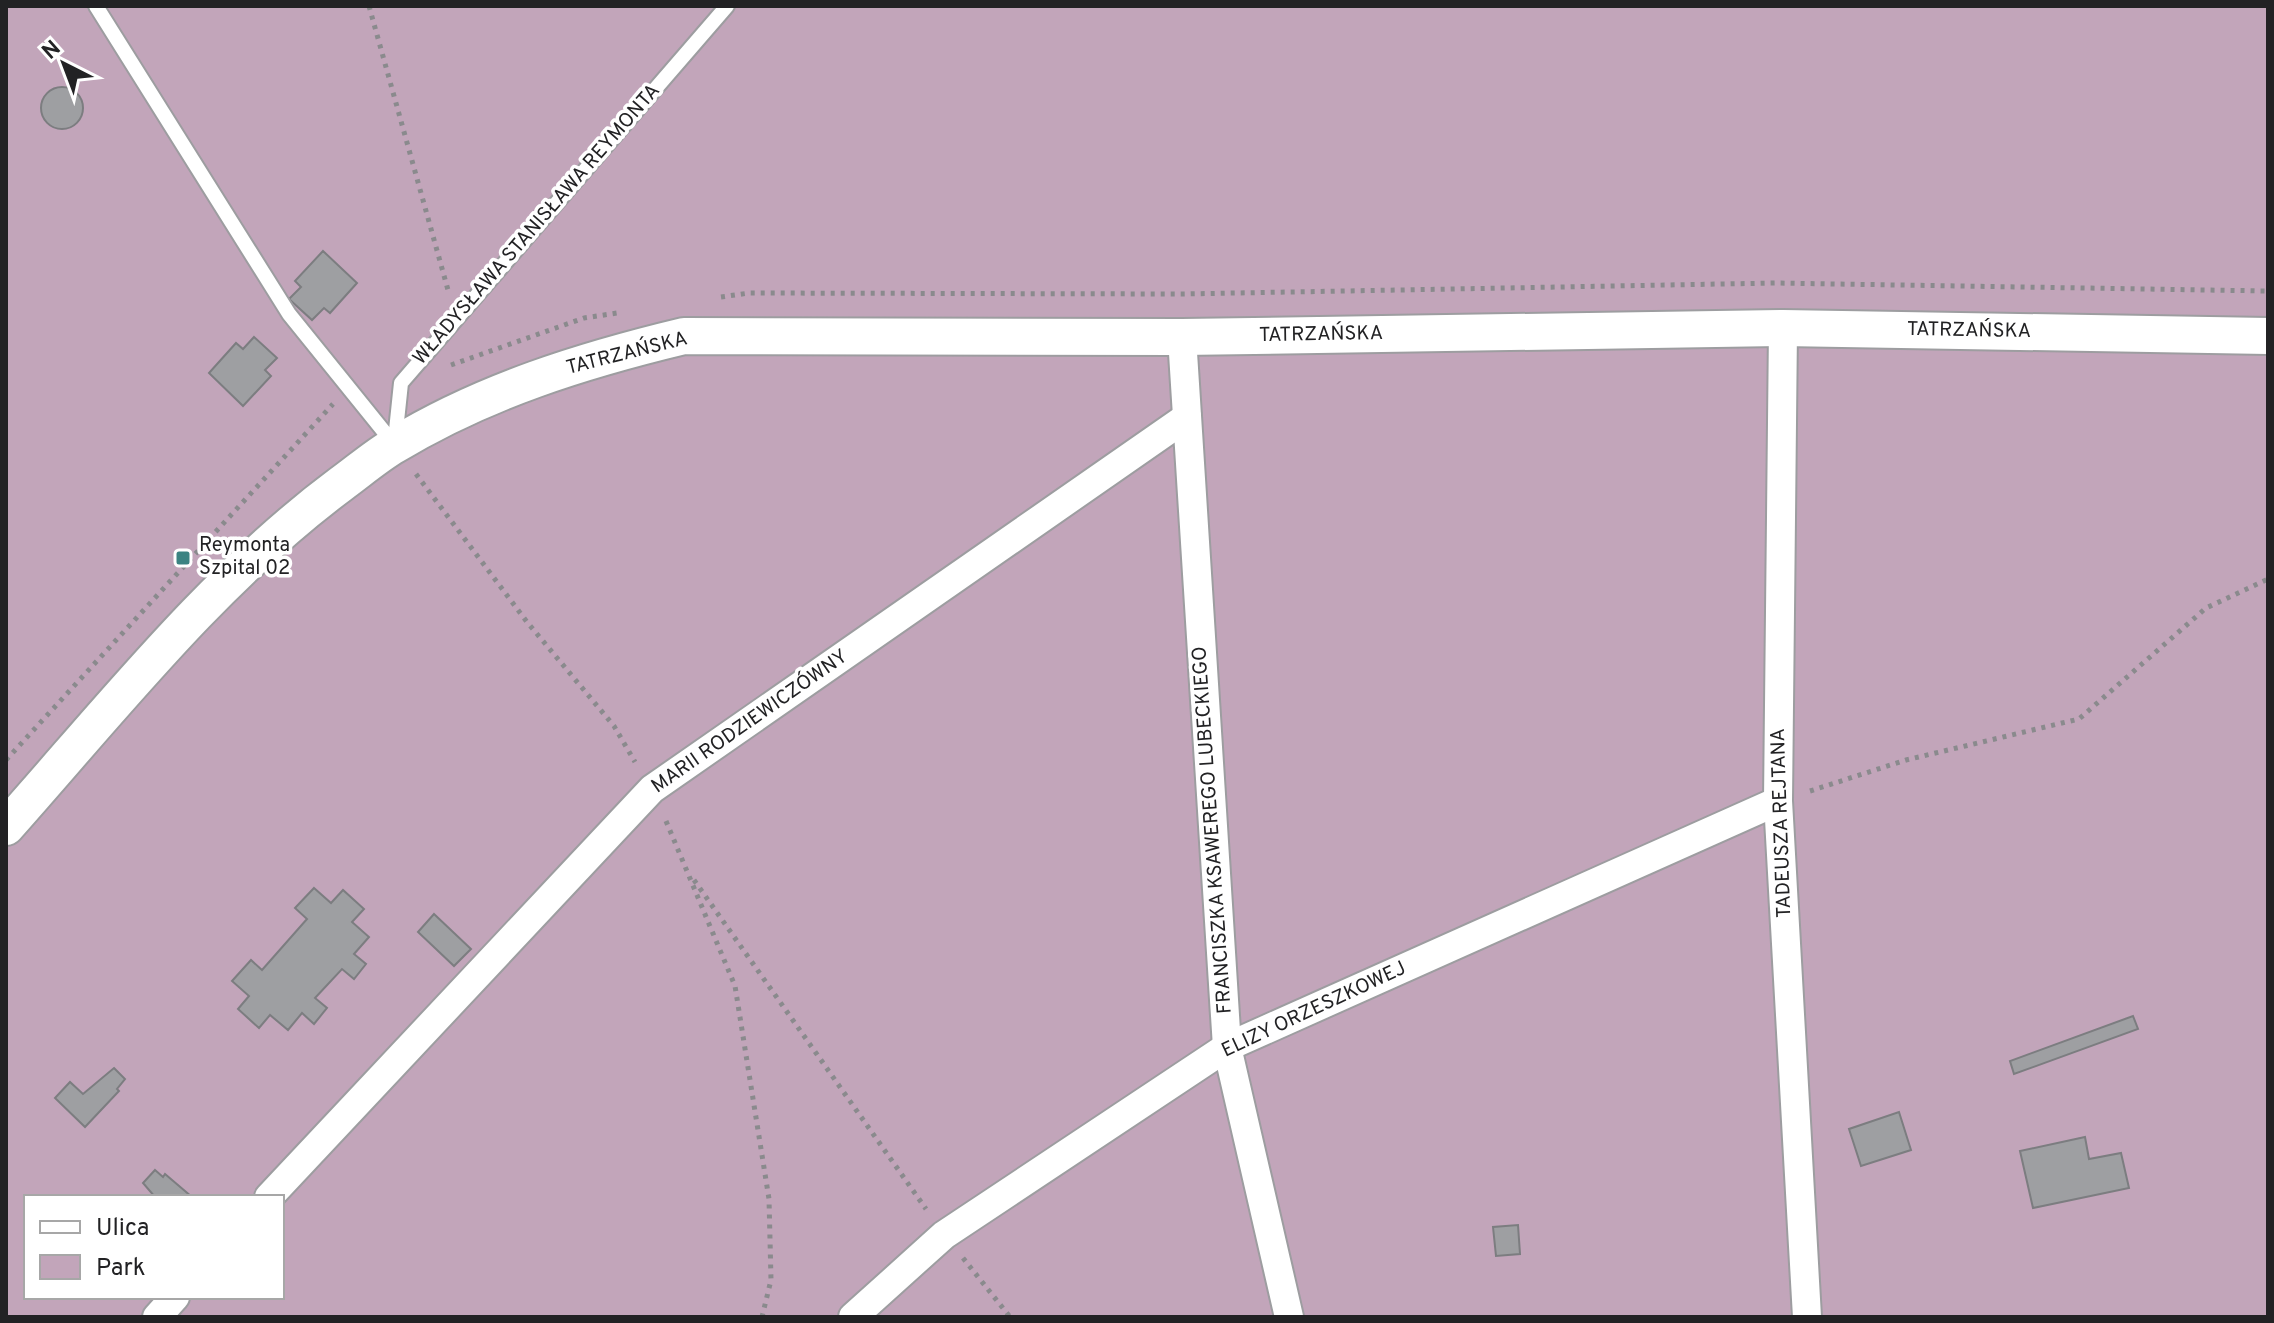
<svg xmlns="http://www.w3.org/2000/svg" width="2274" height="1323" viewBox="0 0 2274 1323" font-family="Overpass,sans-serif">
	<rect width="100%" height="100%" fill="#dedde1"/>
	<path fill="#c2a5ba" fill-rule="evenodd" d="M6 6H2268V1317H6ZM26 1197H282V1297H26Z"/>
	<g fill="#9e9fa2" stroke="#7c7d80" stroke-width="2">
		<circle cx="62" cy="108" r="21"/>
		<path d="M323 251 357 283 330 313 324 308 312 320 289 299 301 287 295 281Z"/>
		<path d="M254 337 277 358 265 370 271 376 243 406 209 373 236 343 243 349Z"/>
		<path d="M314 888 331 903 343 890 364 909 352 922 369 937 354 954 366 964 354 979 342 969 315 998 327 1008 314 1024 302 1013 288 1030 270 1015 259 1028 238 1009 249 996 232 981 251 960 262 970 307 919 295 908Z"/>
		<path d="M434 914 471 949 454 966 418 932Z"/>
		<path d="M2133 1016 2138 1029 2014 1074 2010 1061Z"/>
		<path d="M114 1068 125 1079 117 1089 119 1091 85 1127 55 1098 70 1082 83 1094Z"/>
		<path d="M1899 1112 1911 1150 1861 1166 1849 1129Z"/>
		<path d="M2085 1137 2089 1159 2121 1153 2129 1188 2033 1208 2020 1151Z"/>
		<path d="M155 1170 163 1177 165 1174 192 1197H155L143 1183Z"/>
		<path d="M1518 1225 1520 1254 1496 1256 1493 1227Z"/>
	</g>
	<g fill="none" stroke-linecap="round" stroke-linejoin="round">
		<g stroke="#9d9da0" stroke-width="18">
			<g id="service">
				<path d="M96 6 289 314 394 444"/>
				<path d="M395 440 401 383 727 6"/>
			</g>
		</g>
		<g stroke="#9d9da0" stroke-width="32">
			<g id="minor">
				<path d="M1783 328 1778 801 1807 1317"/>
				<path d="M1182 337 1227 1047 1289 1317"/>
				<path d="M269 1197 652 789 1187 417"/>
				<path d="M157 1317 175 1297"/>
				<path d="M853 1317 944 1235 1227 1047 1778 801"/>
			</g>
		</g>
		<g stroke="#9d9da0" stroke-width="40">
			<path id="tertiary" d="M6 827C112 708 212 580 341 484 359 471 376 456 395 445 484 391 584 360 684 336L1182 337 1783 328 2268 336"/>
		</g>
		<g stroke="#8a8a8d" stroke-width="5" stroke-dasharray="4 6" stroke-linecap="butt">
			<path d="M369 6 448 290"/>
			<path d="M721 297 749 293 1183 294 1775 283 2268 291"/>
			<path d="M451 365 584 318 617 313"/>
			<path d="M416 474 527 622 614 726 635 762"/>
			<path d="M6 760 333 404"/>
			<path d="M1810 791 1906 760 2079 719 2206 608 2268 579"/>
			<path d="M666 821 735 986 769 1199 771 1280 762 1317"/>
			<path d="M694 880 926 1209"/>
			<path d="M963 1258 1010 1317"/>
		</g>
		<use href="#service" stroke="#fff" stroke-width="14"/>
		<use href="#minor" stroke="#fff" stroke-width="28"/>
		<use href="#tertiary" stroke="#fff" stroke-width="36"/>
	</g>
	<rect fill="#3b8382" stroke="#fff" stroke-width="3" x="175" y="550" width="16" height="16" rx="4"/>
	<g text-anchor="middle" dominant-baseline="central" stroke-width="7" stroke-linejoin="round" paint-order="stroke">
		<g font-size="20" fill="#222224" stroke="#fff">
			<text transform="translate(537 225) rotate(-49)">WŁADYSŁAWA STANISŁAWA REYMONTA</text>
			<text transform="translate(1969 331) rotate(1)">TATRZAŃSKA</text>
			<text transform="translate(1321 335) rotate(-1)">TATRZAŃSKA</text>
			<text transform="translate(627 354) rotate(-14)">TATRZAŃSKA</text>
			<text transform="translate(750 722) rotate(-35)">MARII RODZIEWICZÓWNY</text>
			<text transform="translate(1782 823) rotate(-92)">TADEUSZA REJTANA</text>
			<text transform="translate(1213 830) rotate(-94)">FRANCISZKA KSAWEREGO LUBECKIEGO</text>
			<text transform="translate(1314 1010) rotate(-25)">ELIZY ORZESZKOWEJ</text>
		</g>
		<g font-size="20" fill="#222224" stroke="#fff" text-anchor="start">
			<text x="199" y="546">Reymonta<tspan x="199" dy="23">Szpital 02</tspan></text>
		</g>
	</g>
	<rect width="2274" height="1323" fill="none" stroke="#222224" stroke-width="16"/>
	<rect x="24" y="1195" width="260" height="104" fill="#ffffff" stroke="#a7a7a7" stroke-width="2"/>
	<rect x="40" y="1221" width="40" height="12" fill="#ffffff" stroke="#a7a7a7" stroke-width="2"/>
	<text x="96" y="1235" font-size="24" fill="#222224">Ulica</text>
	<rect x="40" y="1255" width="40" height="24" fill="#c2a5ba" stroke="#a7a7a7" stroke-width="2"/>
	<text x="96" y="1275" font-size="24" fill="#222224">Park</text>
	<g transform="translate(64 64) rotate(318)" stroke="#ffffff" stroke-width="6" paint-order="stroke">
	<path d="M0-6L14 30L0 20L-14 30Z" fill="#222224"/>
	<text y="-12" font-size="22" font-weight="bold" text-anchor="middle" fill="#222224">N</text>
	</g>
</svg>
